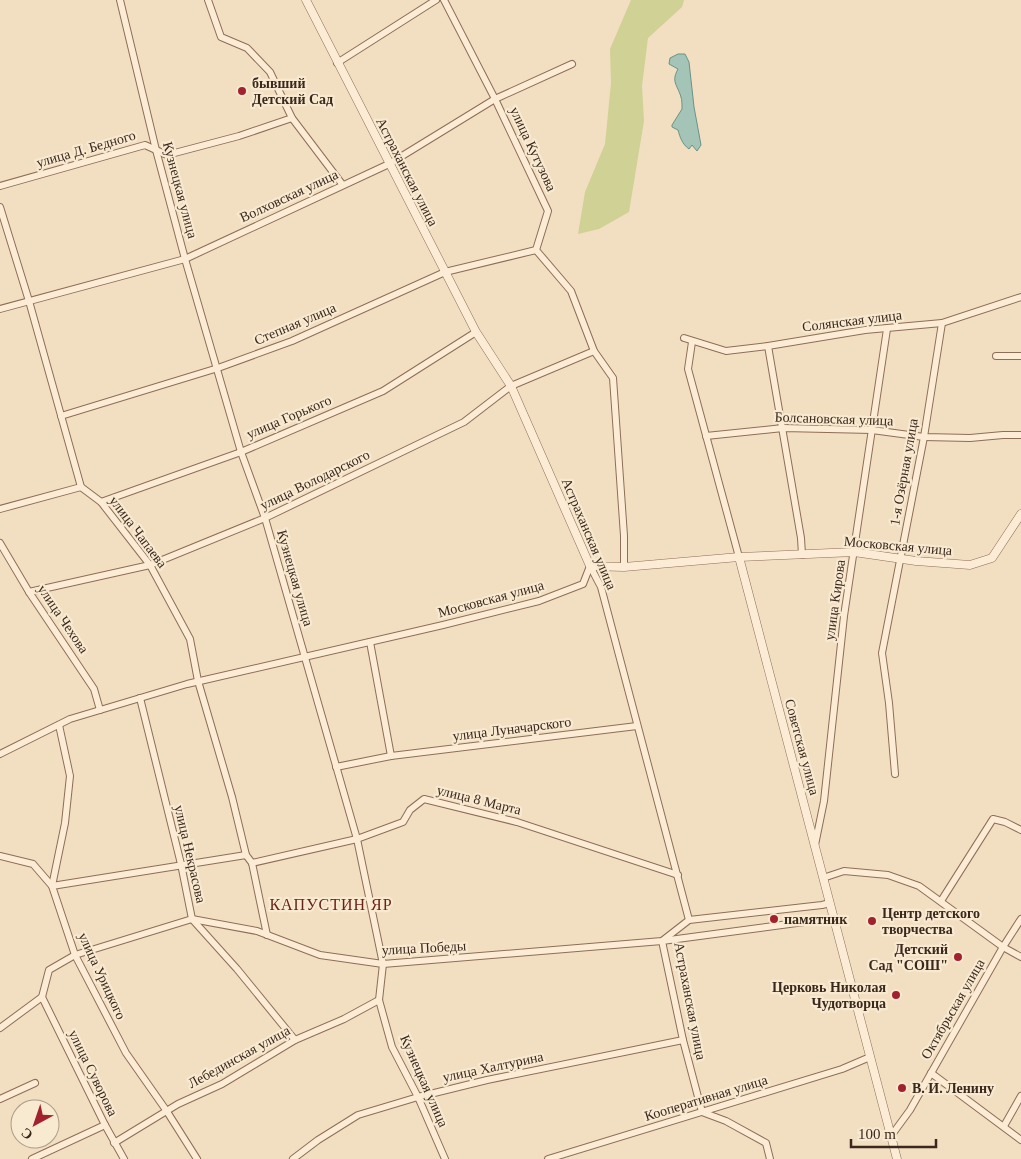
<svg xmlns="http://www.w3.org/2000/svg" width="1021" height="1159" viewBox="0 0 1021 1159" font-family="'Times New Roman',serif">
	<rect width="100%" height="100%" fill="#f2dec1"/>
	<path fill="#d0d194" d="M631 0H684L682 7 648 38 642 86 644 121 629 212 599 229 578 234 585 192 605 144 611 83 610 49Z"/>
	<path fill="#a4c4b7" stroke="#6a9385" d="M678 54H685L689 62 694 107 701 145 697 151 692 145 689 149C682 144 680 137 678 130L672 127V125L682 109C682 105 682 100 681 97 677 84 671 82 678 69L669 64 670 58Z"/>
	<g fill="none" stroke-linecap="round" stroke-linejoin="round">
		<g stroke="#8d6e57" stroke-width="8">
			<g id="minor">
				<path d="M120 0 156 150 185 259 241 452 265 518 357 839 383 964 379 1000 392 1047 418 1097 445 1159"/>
				<path d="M208 0 221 37 247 48 270 72 292 118 342 184"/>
				<path d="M444 0 495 99 548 211 536 250 571 291 594 351 613 378 624 536V567"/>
				<path d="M337 63 436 0"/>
				<path d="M0 186 145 145 167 155 239 136 292 118"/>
				<path d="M0 207 29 301 81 487 101 502 150 565 190 639 198 681 232 797 246 855 252 863 267 935"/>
				<path d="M0 309 185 259 389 164 495 99 572 64"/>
				<path d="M684 338 726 351 768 346 865 330 942 323 1021 297"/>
				<path d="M692 342 688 369 739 557"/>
				<path d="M768 346 801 538 802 555"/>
				<path d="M996 356H1021"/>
				<path d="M61 416 218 368 292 341 445 272 536 250"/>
				<path d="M706 436 783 428 872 430 924 437 970 438 1003 435H1021"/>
				<path d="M101 502 241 452 383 391 476 332"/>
				<path d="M0 509 81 487"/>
				<path d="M0 543 29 592 94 689 100 710"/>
				<path d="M590 566 601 587 689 920 662 941 683 1040 702 1112 726 1121 766 1143 770 1159"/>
				<path d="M29 592 150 565 265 518 464 422 511 386 594 351"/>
				<path d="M370 642 391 756"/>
				<path d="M140 698 181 864 192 919 237 969 295 1040"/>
				<path d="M59 725 70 776 65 823 52 886 75 955 126 1053 166 1110 197 1159"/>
				<path d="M0 754 70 719 187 684 443 625 539 601 583 584 590 566"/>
				<path d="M336 767 391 756 637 726"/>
				<path d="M895 774 889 703 882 653 924 437 942 323"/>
				<path d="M815 845 824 801 844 616 887 329"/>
				<path d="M0 856 33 864 52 886 246 855"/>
				<path d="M252 863 357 839 403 822 410 810 424 799 517 822 678 875"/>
				<path d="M823 878 844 871 888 875 919 886 1003 947 1021 957"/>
				<path d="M941 901 993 819 1005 822 1021 830"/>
				<path d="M689 920 822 905 830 903"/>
				<path d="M42 997 105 1125 124 1159"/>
				<path d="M0 1028 42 997 49 970 75 955 192 919 257 931 320 955 383 964 662 941 834 918"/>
				<path d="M931 1073 1021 1140"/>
				<path d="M0 1099 35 1083"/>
				<path d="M1004 1126 1021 1096"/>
				<path d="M891 1136 910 1110 1003 947 1021 919"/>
				<path d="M114 1143 178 1104 222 1084 295 1040 344 1019 379 1000"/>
				<path d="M32 1159 105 1125"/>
				<path d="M293 1159 318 1140 358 1115 418 1097 487 1080 683 1040"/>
				<path d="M548 1159 842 1069 870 1057"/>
			</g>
		</g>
		<g stroke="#8d6e57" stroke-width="9">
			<g id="tertiary">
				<path d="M306 0 476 332 511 386 590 566 624 567 739 557 854 552 916 561 970 565 992 558 1021 514"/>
				<path d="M739 557 897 1159"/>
			</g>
		</g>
		<use href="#minor" stroke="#fcecd5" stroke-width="6"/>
		<use href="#tertiary" stroke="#fcecd5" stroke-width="8"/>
	</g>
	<g fill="#a2212e" stroke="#f8e9d1" stroke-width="2">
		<circle cx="242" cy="91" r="5"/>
		<circle cx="774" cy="919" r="5"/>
		<circle cx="872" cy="921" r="5"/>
		<circle cx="958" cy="957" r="5"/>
		<circle cx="896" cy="995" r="5"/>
		<circle cx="902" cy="1088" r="5"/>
	</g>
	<g text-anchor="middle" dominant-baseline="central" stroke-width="4.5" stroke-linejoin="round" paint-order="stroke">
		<g font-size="14" font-weight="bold" fill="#3b281c" stroke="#f8e9d1" text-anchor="start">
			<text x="252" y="83">бывший<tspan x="252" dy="16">Детский Сад</tspan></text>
			<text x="882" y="913">Центр детского<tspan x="882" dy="16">творчества</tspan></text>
			<text x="784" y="919">памятник</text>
			<text x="948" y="949" text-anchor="end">Детский<tspan x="948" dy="16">Сад "СОШ"</tspan></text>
			<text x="886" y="987" text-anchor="end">Церковь Николая<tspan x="886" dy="16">Чудотворца</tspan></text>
			<text x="912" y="1088">В. И. Ленину</text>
		</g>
		<g font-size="14" fill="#3b281c" stroke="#f8e9d1">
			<text transform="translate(86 149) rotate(-16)">улица Д. Бедного</text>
			<text transform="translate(533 149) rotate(65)">улица Кутузова</text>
			<text transform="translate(407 172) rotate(63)">Астраханская улица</text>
			<text transform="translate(180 190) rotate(75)">Кузнецкая улица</text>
			<text transform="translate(289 196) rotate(-25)">Волховская улица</text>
			<text transform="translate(852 321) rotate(-7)">Солянская улица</text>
			<text transform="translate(295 324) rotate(-23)">Степная улица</text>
			<text transform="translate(289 417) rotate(-23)">улица Горького</text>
			<text transform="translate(834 419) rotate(2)">Болсановская улица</text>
			<text transform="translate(904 472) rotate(-80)">1-я Озёрная улица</text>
			<text transform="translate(315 480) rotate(-26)">улица Володарского</text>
			<text transform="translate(138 532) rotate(53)">улица Чапаева</text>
			<text transform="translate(589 534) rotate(67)">Астраханская улица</text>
			<text transform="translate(898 546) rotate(5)">Московская улица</text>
			<text transform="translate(295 578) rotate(74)">Кузнецкая улица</text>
			<text transform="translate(491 599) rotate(-15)">Московская улица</text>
			<text transform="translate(835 600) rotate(-82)">улица Кирова</text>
			<text transform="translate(63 619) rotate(56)">улица Чехова</text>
			<text transform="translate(512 729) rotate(-7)">улица Луначарского</text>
			<text transform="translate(802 747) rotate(75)">Советская улица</text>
			<text transform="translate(479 800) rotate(14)">улица 8 Марта</text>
			<text transform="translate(190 854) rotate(77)">улица Некрасова</text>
			<text transform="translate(424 948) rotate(-3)">улица Победы</text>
			<text transform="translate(102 976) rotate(65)">улица Урицкого</text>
			<text transform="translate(690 1001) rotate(79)">Астраханская улица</text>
			<text transform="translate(953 1009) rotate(-60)">Октябрьская улица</text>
			<text transform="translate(239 1057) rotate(-29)">Лебединская улица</text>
			<text transform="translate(493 1067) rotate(-12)">улица Халтурина</text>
			<text transform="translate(93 1073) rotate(64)">улица Суворова</text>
			<text transform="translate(424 1081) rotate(66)">Кузнецкая улица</text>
			<text transform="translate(706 1098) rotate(-17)">Кооперативная улица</text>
		</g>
		<g font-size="16" letter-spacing="1" fill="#6c2118" stroke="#f8e9d1">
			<text x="331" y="904">КАПУСТИН ЯР</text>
		</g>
	</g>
	<g transform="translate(35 1124) rotate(220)"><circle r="24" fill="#f8e9d1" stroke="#ac9c89"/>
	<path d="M0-4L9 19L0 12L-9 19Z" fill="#a2212e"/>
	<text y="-8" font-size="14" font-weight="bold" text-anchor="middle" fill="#3b281c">С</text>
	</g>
	<path d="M851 1139v8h85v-8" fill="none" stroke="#3b281c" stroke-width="2.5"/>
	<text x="858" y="1139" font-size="15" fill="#3b281c" stroke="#f8e9d1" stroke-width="4" paint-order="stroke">100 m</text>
</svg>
